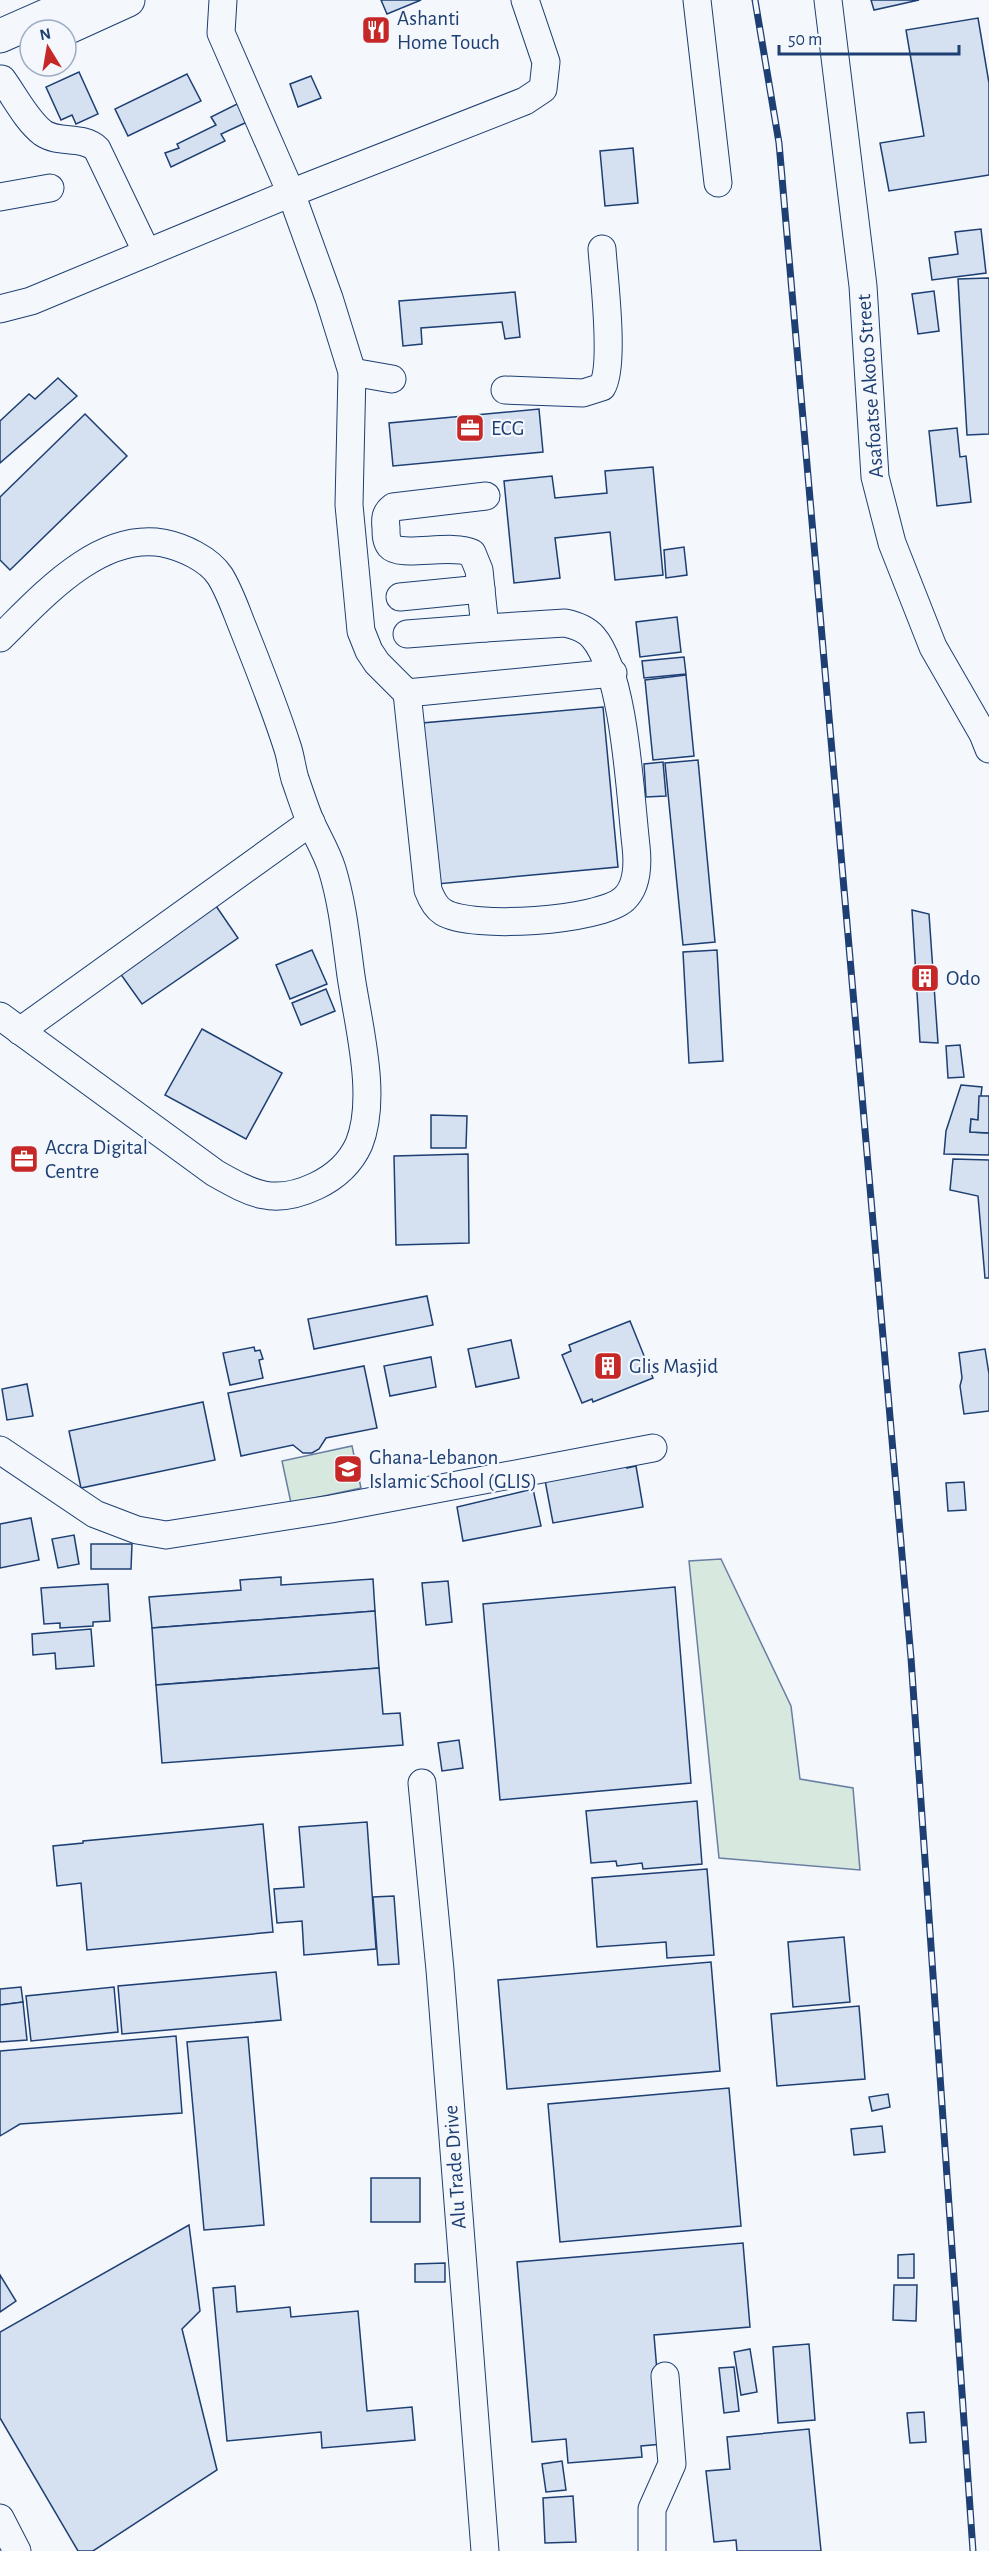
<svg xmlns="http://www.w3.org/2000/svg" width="989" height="2551" viewBox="0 0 989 2551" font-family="'Alegreya Sans',sans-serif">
	<rect width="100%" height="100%" fill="#f4f7fb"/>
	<g fill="#d7e8df" stroke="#687fa3" stroke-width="1.5">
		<path d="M352 1446 361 1488 291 1503 282 1461Z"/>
		<path d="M721 1559 791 1706 800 1779 853 1788 860 1870 719 1858 689 1561Z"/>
	</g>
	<g fill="#d5e0f0" stroke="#1d3f73" stroke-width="1.5">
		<path d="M381 0H421L387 14Z"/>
		<path d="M871 0H919L874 10Z"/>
		<path d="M978 18 989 83V175L889 191 880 143 924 136 906 30Z"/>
		<path d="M79 72 98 114 76 124 72 115 61 120 46 87Z"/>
		<path d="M187 74 201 101 128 136 115 109Z"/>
		<path d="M311 76 321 98 298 107 290 84Z"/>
		<path d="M239 103 247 122 221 134 225 141 171 167 165 153 179 148 177 144 216 125 211 117Z"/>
		<path d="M633 148 638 203 605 206 600 151Z"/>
		<path d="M981 229 986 273 932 280 929 258 958 254 955 232Z"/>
		<path d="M989 278V434L967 435 958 279Z"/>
		<path d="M934 291 939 331 918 334 912 294Z"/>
		<path d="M515 292 520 337 505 339 502 322 421 328 422 344 403 346 399 301Z"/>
		<path d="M58 378 77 396 0 463V421L29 394 35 399Z"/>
		<path d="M539 409 543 452 393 466 389 423Z"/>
		<path d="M85 414 127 456 10 570 0 560V497Z"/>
		<path d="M957 428 960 457 966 456 971 502 937 506 929 431Z"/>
		<path d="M653 467 663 575 615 580 610 532 555 538 560 578 514 583 504 481 552 476 555 498 607 493 605 471Z"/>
		<path d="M684 547 687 575 666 578 664 550Z"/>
		<path d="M677 617 681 652 640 657 636 622Z"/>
		<path d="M684 657 686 674 644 678 642 661Z"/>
		<path d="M686 675 694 756 653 760 645 680Z"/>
		<path d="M603 707 618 867 437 884 422 723Z"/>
		<path d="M698 760 715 942 683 945 665 763Z"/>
		<path d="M663 762 666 796 646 797 644 764Z"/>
		<path d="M214 903 238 938 142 1004 117 969Z"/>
		<path d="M912 910 929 914 938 1043 920 1042Z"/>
		<path d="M312 950 327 984 290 999 276 965Z"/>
		<path d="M717 950 723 1061 689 1063 683 952Z"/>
		<path d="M326 989 335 1011 301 1025 292 1003Z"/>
		<path d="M202 1029 282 1073 246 1139 165 1095Z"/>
		<path d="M960 1045 964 1077 948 1078 946 1046Z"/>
		<path d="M961 1085 982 1087 978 1120 971 1119 970 1132 989 1133V1155L944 1154 946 1131Z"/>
		<path d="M979 1096H989V1133L970 1132 971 1119 978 1120Z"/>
		<path d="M431 1115 467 1116 466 1148H431Z"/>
		<path d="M468 1154 469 1243 396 1245 394 1156Z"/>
		<path d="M953 1159 989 1160V1278H985L978 1196 950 1190Z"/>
		<path d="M427 1296 433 1325 314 1349 308 1319Z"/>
		<path d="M630 1321 653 1378 593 1402 592 1399 582 1403 562 1355 571 1351 569 1345Z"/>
		<path d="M511 1340 519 1378 476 1387 468 1349Z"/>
		<path d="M254 1347 255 1351 260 1350 263 1359 259 1360 263 1378 230 1385 223 1353Z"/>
		<path d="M985 1349 989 1374V1411L964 1414 960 1386 962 1378 959 1353Z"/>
		<path d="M431 1357 436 1387 390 1396 384 1366Z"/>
		<path d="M364 1366 377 1428 326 1438 319 1449 312 1453H303L293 1445 241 1456 228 1393Z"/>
		<path d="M27 1384 33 1416 7 1420 2 1389Z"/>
		<path d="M203 1402 215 1460 81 1488 69 1431Z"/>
		<path d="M626 1460 627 1468 636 1466 643 1507 553 1523 544 1475Z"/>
		<path d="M964 1482 966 1510 948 1511 946 1483Z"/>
		<path d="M533 1489 541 1526 463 1541 457 1507Z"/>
		<path d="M31 1518 39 1560 0 1568V1524Z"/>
		<path d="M74 1535 79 1564 58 1568 52 1539Z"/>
		<path d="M91 1544H132L131 1569H91Z"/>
		<path d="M281 1577V1585L373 1579 375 1611 152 1628 149 1597 241 1590 240 1580Z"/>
		<path d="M448 1581 452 1622 426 1625 422 1583Z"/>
		<path d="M108 1584 110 1621 93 1622V1626L60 1628V1623L44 1624 41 1588Z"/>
		<path d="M675 1587 691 1783 500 1800 483 1604Z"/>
		<path d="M375 1611 379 1668 156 1685 152 1628Z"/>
		<path d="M91 1629 94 1666 56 1669 55 1653 33 1655 32 1634Z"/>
		<path d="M379 1668 383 1714 400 1713 403 1745 162 1763 156 1685Z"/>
		<path d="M459 1740 463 1768 442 1771 438 1743Z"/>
		<path d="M697 1801 702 1864 643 1869 642 1863 617 1866 616 1861 591 1863 586 1811Z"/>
		<path d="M367 1822 376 1949 304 1955 302 1921 277 1923 274 1889 304 1887 299 1827Z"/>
		<path d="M263 1824 273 1932 87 1950 81 1883 57 1886 53 1846 83 1843V1841Z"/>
		<path d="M707 1869 714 1955 667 1958 666 1942 597 1947 592 1878Z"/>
		<path d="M394 1896 399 1964 378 1965 373 1897Z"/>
		<path d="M844 1937 850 2002 793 2007 788 1942Z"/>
		<path d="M711 1962 720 2071 507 2089 498 1980Z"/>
		<path d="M276 1972 281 2020 122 2034 118 1986Z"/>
		<path d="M21 1987 23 2002 0 2005V1989Z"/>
		<path d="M114 1987 118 2032 31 2041 26 1996Z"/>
		<path d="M23 2002 27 2040 0 2042V2005Z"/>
		<path d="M859 2006 865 2079 777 2086 771 2014Z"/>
		<path d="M176 2036 182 2113 20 2124 0 2136V2051Z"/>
		<path d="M248 2037 264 2225 204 2230 187 2042Z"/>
		<path d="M729 2088 741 2226 560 2242 548 2104Z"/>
		<path d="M888 2094 890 2107 872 2111 869 2097Z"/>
		<path d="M882 2126 885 2152 854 2155 851 2129Z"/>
		<rect x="371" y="2178" width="49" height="44"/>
		<path d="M189 2225 200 2311 182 2329 217 2470 93 2551H78L0 2418V2332Z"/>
		<path d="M743 2243 750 2327 654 2335 663 2444 641 2446 642 2457 568 2463 566 2439 532 2442 517 2262Z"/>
		<path d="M914 2254V2278H898V2255Z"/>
		<path d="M445 2263V2282H415V2264Z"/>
		<path d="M0 2275 16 2301 0 2312Z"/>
		<path d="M894 2285H917L916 2321 893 2320Z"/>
		<path d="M235 2286 237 2312 290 2307 291 2317 358 2311 367 2411 412 2407 415 2440 322 2448 321 2432 227 2441 213 2288Z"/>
		<path d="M809 2344 815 2420 778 2423 773 2347Z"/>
		<path d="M750 2349 757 2392 741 2395 734 2352Z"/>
		<path d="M734 2367 739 2411 724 2413 719 2368Z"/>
		<path d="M924 2412 926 2442 910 2443 907 2413Z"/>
		<path d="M809 2429 821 2551H737L736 2540 714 2542 706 2471 730 2469 727 2437Z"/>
		<path d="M562 2461 566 2490 546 2492 542 2464Z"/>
		<path d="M573 2496 576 2542 545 2543 543 2498Z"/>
	</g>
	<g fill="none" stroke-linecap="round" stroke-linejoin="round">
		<g stroke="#1d3f73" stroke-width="29">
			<g id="minor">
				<path d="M223 0 221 33 291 193 329 298 352 372 349 505 361 631 369 651 377 663 407 693 613 673"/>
				<path d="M697 0 718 183"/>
				<path d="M828 0 863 286 875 477 892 543 933 647 983 734 989 749"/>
				<path d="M2 79C14 95 26 120 43 133 59 144 82 135 97 149L147 253"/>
				<path d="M0 197 50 188"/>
				<path d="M0 309 31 301 291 193 525 101 543 89 546 62 525 0"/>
				<path d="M352 372 392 379"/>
				<path d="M505 390 583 393 602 387C615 366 604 278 602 249"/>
				<path d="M400 597 481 589"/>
				<path d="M407 634 485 628"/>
				<path d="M0 638C41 598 98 532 163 543 183 547 209 559 220 576 230 592 236 611 243 628 259 668 275 708 288 749 291 759 292 769 295 779 300 793 305 809 311 823 318 838 327 853 332 869 343 905 346 940 351 976 358 1024 378 1097 359 1144 350 1164 335 1177 316 1186 274 1206 252 1194 215 1173L0 1016"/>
				<path d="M407 693 428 890C431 898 435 907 443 912 472 930 600 921 624 899 638 886 638 864 636 846 630 795 625 674 593 637 586 629 575 625 565 623L485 628 479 570 472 553C452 543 400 558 390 546 386 541 386 534 386 528 385 519 385 513 393 507L486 496"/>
				<path d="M20 1031 311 822"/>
				<path d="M0 1450 95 1514 137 1530 166 1535 331 1509 653 1448"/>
				<path d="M422 1783 440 1970 485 2551"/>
				<path d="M0 2518 17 2551"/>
				<path d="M652 2551V2509L672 2464 665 2376"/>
			</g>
		</g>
		<g stroke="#1d3f73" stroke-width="35">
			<g id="major">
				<path d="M62 30 128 0"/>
				<path d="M0 36 82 0"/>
			</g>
		</g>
		<use href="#minor" stroke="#f4f7fb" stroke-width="27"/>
		<use href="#major" stroke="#f4f7fb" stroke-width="33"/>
		<g stroke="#1d3f73" stroke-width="7">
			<path id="rail" d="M755 0 779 143 911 1658 973 2551"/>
		</g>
		<use href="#rail" stroke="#f4f7fb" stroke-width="4.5" stroke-dasharray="14" stroke-linecap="butt"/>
	</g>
	<defs>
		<g id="restaurant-square" transform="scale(1.5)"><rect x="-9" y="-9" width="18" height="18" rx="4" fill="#c62828" stroke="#f4f7fb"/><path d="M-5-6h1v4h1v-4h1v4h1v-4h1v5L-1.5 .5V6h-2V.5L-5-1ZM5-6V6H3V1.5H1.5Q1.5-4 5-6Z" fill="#fff"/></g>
		<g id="office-square" transform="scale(1.5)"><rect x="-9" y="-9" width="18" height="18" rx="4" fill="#c62828" stroke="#f4f7fb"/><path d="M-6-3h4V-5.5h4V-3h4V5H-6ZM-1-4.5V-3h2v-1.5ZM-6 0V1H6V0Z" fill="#fff"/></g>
		<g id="building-square" transform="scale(1.5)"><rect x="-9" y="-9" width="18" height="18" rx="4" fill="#c62828" stroke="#f4f7fb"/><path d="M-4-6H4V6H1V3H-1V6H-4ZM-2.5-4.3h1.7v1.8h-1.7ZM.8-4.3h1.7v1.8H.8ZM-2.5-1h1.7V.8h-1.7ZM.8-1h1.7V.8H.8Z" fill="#fff"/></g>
		<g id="school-square" transform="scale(1.5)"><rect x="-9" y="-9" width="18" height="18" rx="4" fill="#c62828" stroke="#f4f7fb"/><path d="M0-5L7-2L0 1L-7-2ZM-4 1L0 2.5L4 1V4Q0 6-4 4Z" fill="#fff"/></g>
	</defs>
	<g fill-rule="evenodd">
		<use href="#restaurant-square" x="376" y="30"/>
		<use href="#office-square" x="470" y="428"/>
		<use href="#building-square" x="925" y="978"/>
		<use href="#office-square" x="24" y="1159"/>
		<use href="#building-square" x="608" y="1366"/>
		<use href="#school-square" x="348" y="1469"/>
	</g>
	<g text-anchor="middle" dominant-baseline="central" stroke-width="4.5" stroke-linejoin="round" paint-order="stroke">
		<g font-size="21" fill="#1d3f73" stroke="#f4f7fb" text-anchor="start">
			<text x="397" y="18">Ashanti<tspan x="397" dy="24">Home Touch</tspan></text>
			<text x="491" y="428">ECG</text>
			<text x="946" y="978">Odo</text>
			<text x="45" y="1147">Accra Digital<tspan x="45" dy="24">Centre</tspan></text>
			<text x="629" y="1366">Glis Masjid</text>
			<text x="369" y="1457">Ghana-Lebanon<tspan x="369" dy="24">Islamic School (GLIS)</tspan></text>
		</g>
		<g font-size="21" fill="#1d3f73" stroke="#f4f7fb">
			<text transform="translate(870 386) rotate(-94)">Asafoatse Akoto Street</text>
			<text transform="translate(455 2167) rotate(-94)">Alu Trade Drive</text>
		</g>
	</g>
	<g transform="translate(48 48) rotate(349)"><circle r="28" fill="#f4f7fb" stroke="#9eadc5" stroke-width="1.5"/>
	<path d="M0-4.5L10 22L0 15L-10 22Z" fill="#c62828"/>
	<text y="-9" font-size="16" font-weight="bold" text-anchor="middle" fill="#1d3f73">N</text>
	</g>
	<path d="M779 45v9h180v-9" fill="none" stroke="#1d3f73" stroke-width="3"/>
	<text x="788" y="45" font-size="18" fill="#1d3f73" stroke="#f4f7fb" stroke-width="4.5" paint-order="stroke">50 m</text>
</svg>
